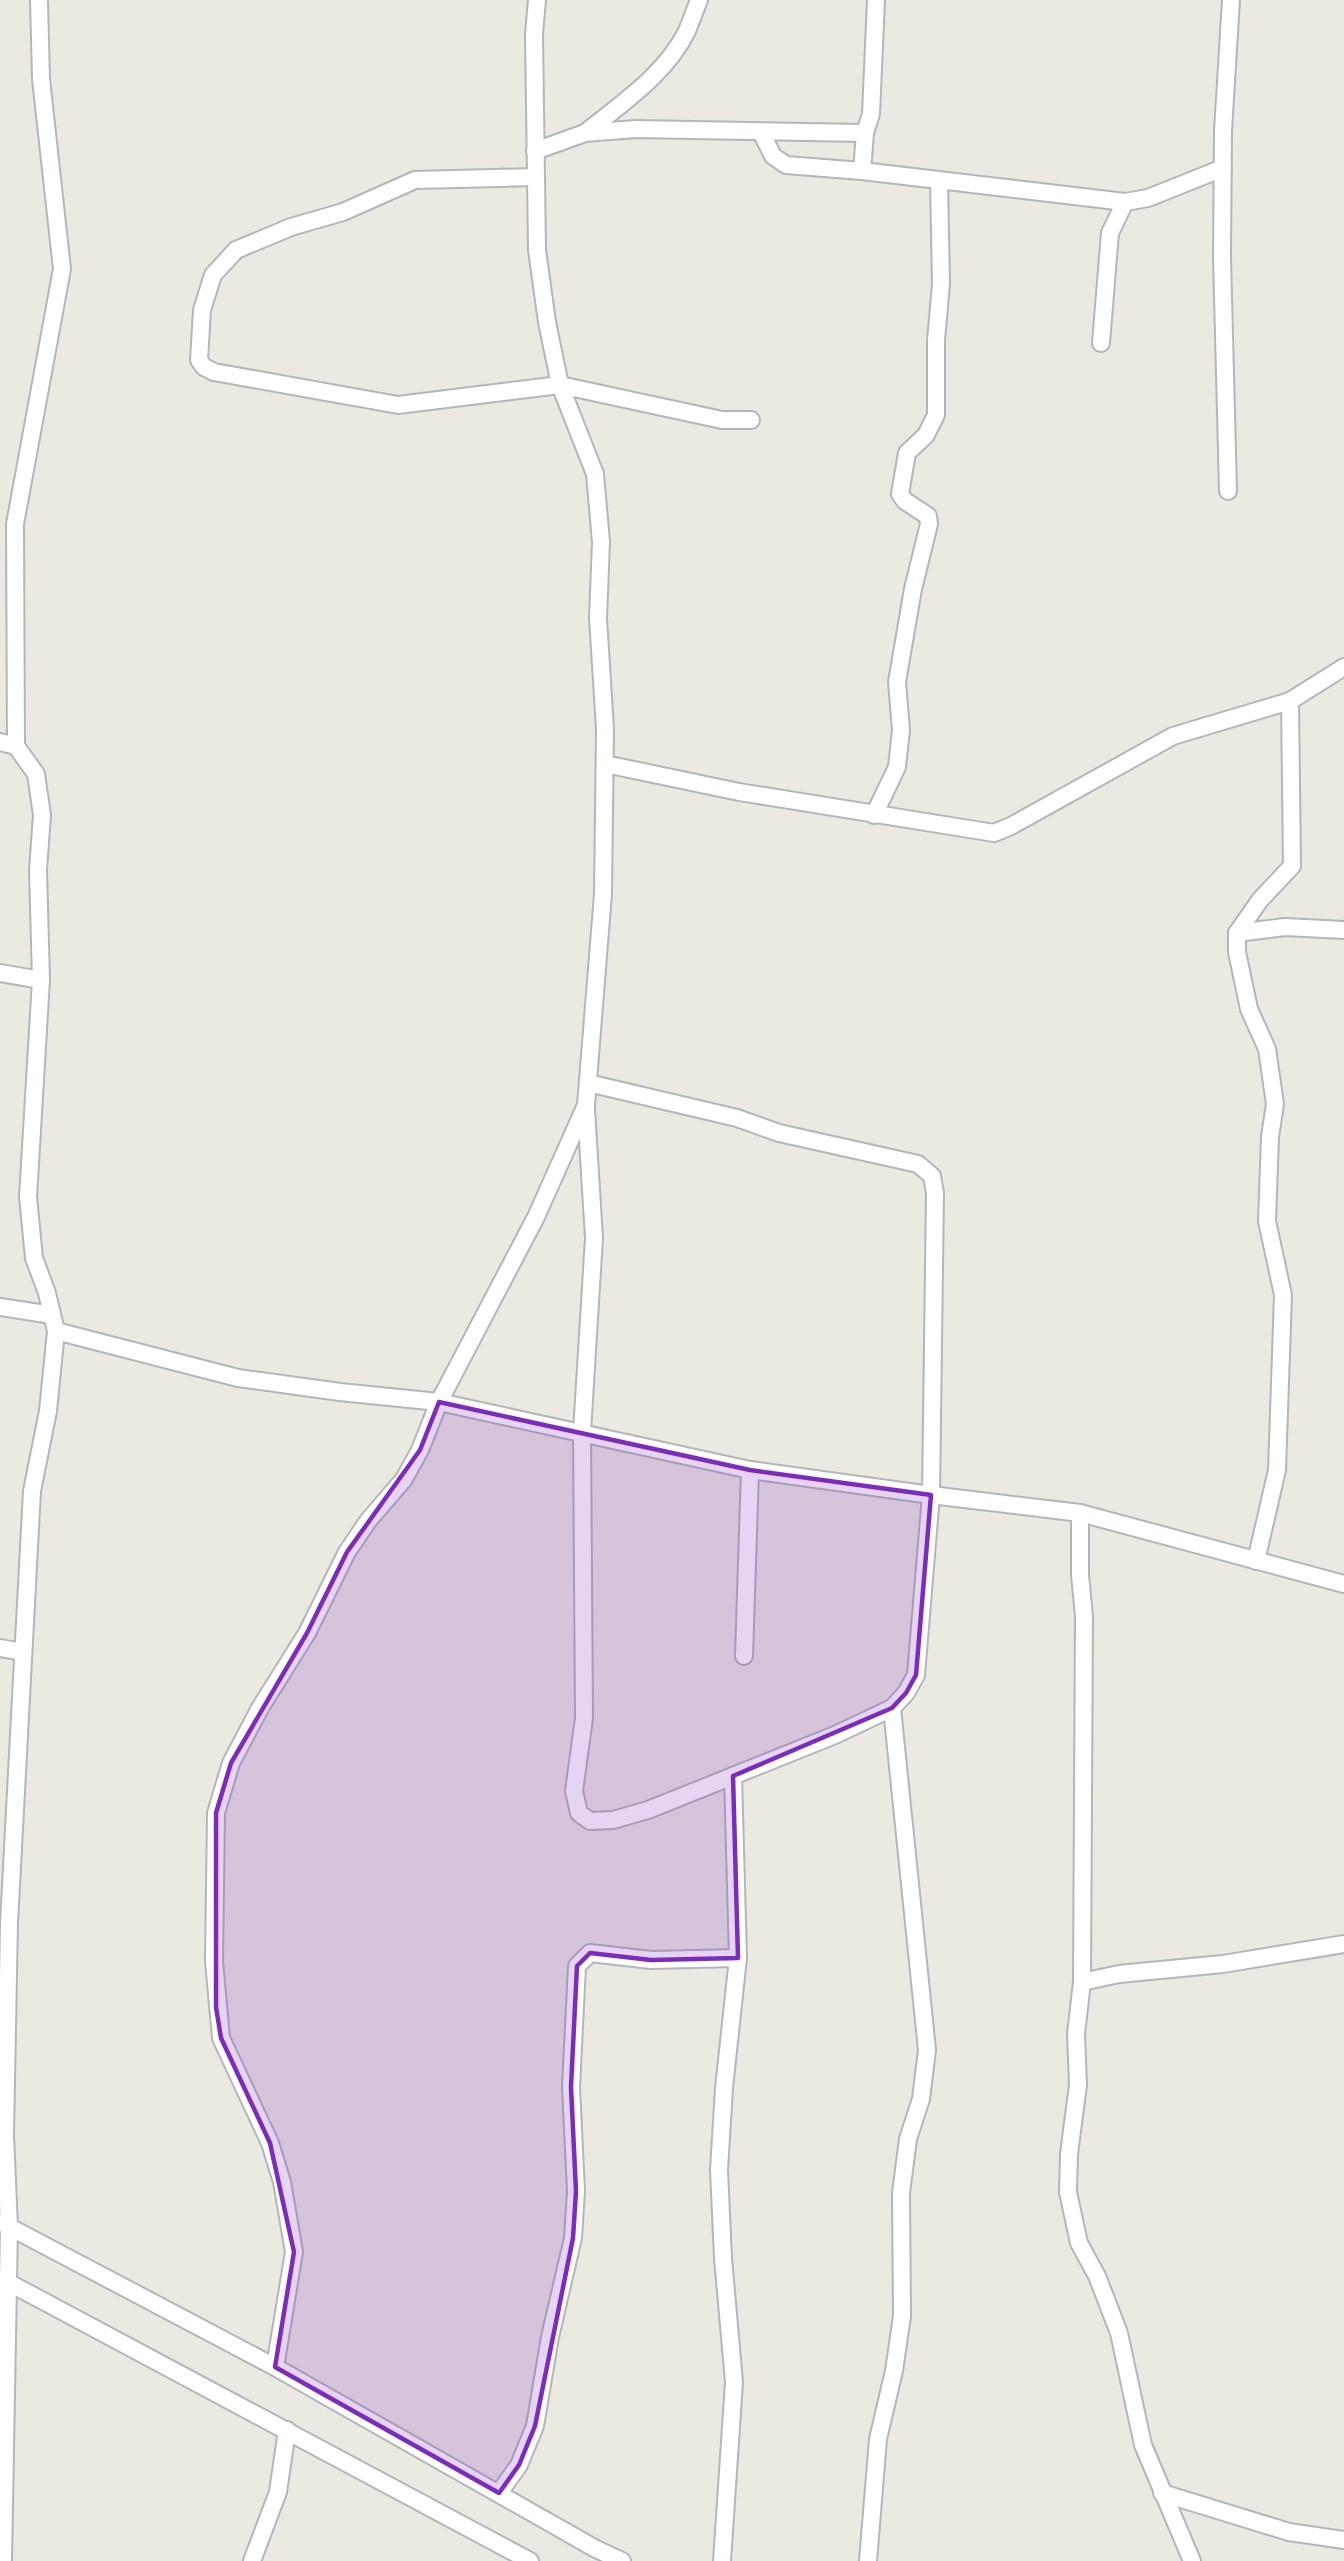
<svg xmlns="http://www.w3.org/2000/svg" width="1344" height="2561" viewBox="0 0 1344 2561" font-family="Commissioner,sans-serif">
	<rect width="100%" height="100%" fill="#ebeae1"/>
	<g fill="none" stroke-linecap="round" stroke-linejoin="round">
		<g stroke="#b3b6ba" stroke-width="20">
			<g id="street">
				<path d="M761 132 773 156 786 165 862 171 1125 202 1148 198 1223 168"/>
				<path d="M585 133C621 104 666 74 687 31 691 21 695 10 699 0"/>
				<path d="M535 151 585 133 635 129 865 133 871 114 876 0"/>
				<path d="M862 171 865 133"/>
				<path d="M535 177 415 180 343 212 291 227 236 250 213 275 202 310 199 360 204 367 214 372 398 405 560 385 722 420H751"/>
				<path d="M1101 343 1110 233 1125 202"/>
				<path d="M1228 491 1222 257 1223 131 1231 0"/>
				<path d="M0 742 16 746"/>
				<path d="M605 764 739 792 994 833 1011 826 1173 736 1290 701 1344 667"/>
				<path d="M874 815 897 767 901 730 897 682 913 589 929 524 928 516 905 501 900 494 907 453 926 435 936 415V340L941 284 939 181"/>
				<path d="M1237 933 1285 927 1344 930"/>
				<path d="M0 973 41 980"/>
				<path d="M586 1109 594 1238 582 1432 584 1718 574 1791 579 1813 590 1821 613 1820 648 1810 835 1735 892 1708 906 1693 916 1675 931 1495 935 1193 932 1176 918 1164 779 1133 737 1118 588 1083"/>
				<path d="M0 1307 52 1315"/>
				<path d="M56 1331 238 1378 340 1392 439 1402 750 1470 931 1495 1080 1513 1344 1584"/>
				<path d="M1080 1513V1575L1084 1616 1082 1982 1076 2034 1078 2085 1069 2154 1068 2192 1079 2243 1097 2276 1119 2333 1143 2445 1192 2561"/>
				<path d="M1256 1561 1277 1470 1283 1295 1267 1221 1270 1137 1275 1104 1267 1049 1249 1009 1237 952V933L1260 900 1292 866 1290 701"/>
				<path d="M0 1648 23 1652"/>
				<path d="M744 1656 750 1470"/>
				<path d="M1082 1982 1119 1974 1223 1964 1344 1944"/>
				<path d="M2 2223 275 2367 596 2549 622 2561"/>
				<path d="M0 2278 530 2561"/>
				<path d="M275 2367 294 2252 282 2182 270 2143 221 2038 214 1961 216 1813 231 1763 260 1708 307 1633 347 1552 368 1521 404 1479 420 1450 439 1402 536 1217 586 1105 603 894 605 729 598 618 601 542 595 474 560 385 547 322 537 250 534 34 537 0"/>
				<path d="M499 2493 519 2465 535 2426 550 2337 573 2238 576 2191 571 2087 577 1966 590 1953 651 1960 738 1958"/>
				<path d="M1162 2493 1289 2532 1344 2540"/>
				<path d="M3 2561 9 2227 5 2135 9 1923 32 1491 48 1411 56 1331 47 1293 34 1258 28 1197 41 980 38 870 42 815 36 774 16 746 15 524 62 269 41 79 39 0"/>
				<path d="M252 2561 278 2492 287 2430"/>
				<path d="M722 2561 734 2382 723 2258 719 2170 724 2088 738 1958 733 1776"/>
				<path d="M868 2561 878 2439 894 2371 902 2316 901 2193 908 2139 921 2099 927 2050 892 1708"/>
			</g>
		</g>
		<use href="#street" stroke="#fff" stroke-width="16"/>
	</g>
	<path fill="#7b2cbf" fill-opacity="0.2" stroke="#7b2cbf" stroke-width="4.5" stroke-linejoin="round" d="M439 1402 750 1470 931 1495 916 1675 906 1693 892 1708 733 1776 738 1958 651 1960 590 1953 577 1966 571 2087 576 2191 573 2238 535 2426 519 2465 499 2493 275 2367 294 2252 270 2143 221 2038 216 2007V1813L231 1763 307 1633 347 1552 420 1450Z"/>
</svg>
